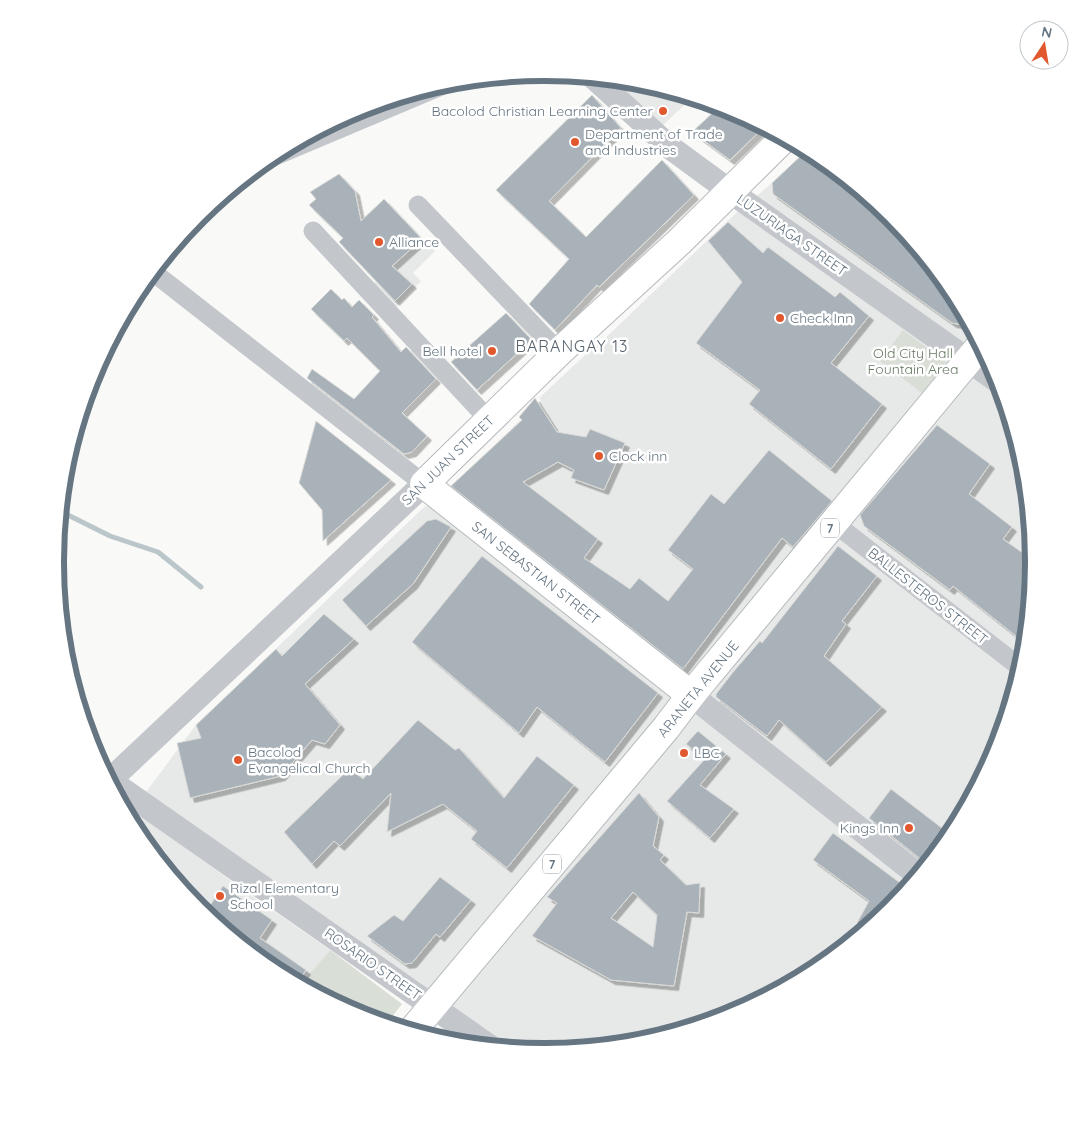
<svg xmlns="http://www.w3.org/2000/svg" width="1089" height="1124" viewBox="0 0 1089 1124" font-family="Quicksand,sans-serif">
	<defs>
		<filter id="shadow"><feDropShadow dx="4.5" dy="4.5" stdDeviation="0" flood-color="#0004"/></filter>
	</defs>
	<rect width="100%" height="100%" fill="#f9f9f7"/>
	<g fill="#e7e8e8">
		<path d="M610 79 640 82 692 98 663 125Z"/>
		<path d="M807 150 817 155 952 290 997 375 1025 467 1034 562 1025 658 997 750 951 834 890 908 816 969 732 1014 640 1042 544 1051 505 1048 146 792 196 725 422 509 448 489 477 462 541 400 539 398 596 345 597 346 735 214 772 183 810 168 800 157Z"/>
		<path d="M421 239 435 251 413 273 421 281 395 308 373 284Z"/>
		<path d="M118 798 235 884 330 950 301 984 272 969 198 908 137 834Z"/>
	</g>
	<g fill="#d9ded6">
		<path d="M903 330 946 362 922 393 880 361Z"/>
		<path d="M330 950 402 1004 387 1023 357 1014 301 984Z"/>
	</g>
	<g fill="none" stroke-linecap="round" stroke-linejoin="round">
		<path stroke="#bac6ca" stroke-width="5" d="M60 511 110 536 158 552 201 587"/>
	</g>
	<g fill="#a9b2b8" stroke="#dbdbd9" fill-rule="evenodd" filter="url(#shadow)">
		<path d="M592 95 621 128 549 201 586 237 662 160 694 195 599 287 597 285 555 330 529 304 569 259 496 190Z"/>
		<path d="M720 106 732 110 764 127 730 160 692 132Z"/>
		<path d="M807 150 817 155 891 216 952 290 971 326 952 323 773 194 772 183Z"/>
		<path d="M339 174 355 191 361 221 384 199 422 239 392 266 412 284 395 301 339 242 343 238 309 205 316 199 310 192Z"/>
		<path d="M728 222 763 253 768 247 835 297 840 292 869 316 831 363 882 404 831 469 749 404 760 390 696 343 742 282 708 241Z"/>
		<path d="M331 289 342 300 344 298 352 307 359 300 374 315 372 317 401 352 406 347 436 379 402 413 427 436 412 452 404 454 307 378 312 369 354 399 380 371 347 338 344 341 311 309Z"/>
		<path d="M506 313 532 340 477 390 451 362Z"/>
		<path d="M535 398 557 432 586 437 590 429 625 443 604 490 571 478 574 470 558 462 523 482 598 539 584 558 630 589 639 578 668 601 693 569 668 550 711 494 724 504 769 450 832 501 793 547 782 538 683 669 451 486 522 420 519 417Z"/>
		<path d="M316 421 391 480 323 541 322 510 299 483Z"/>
		<path d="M937 425 990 464 969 494 1012 527 1003 539 1034 561 1026 644 953 586 950 590 864 526 860 515Z"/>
		<path d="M436 519 451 527 413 584 366 626 342 600 427 521Z"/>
		<path d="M838 546 877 576 842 621 846 624 824 656 882 707 826 762 779 720 767 736 716 697V694L734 671 760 641 762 643Z"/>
		<path d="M482 556 658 693 605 762 537 707 519 733 412 642Z"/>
		<path d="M324 614 354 639 305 684 340 725 325 744 312 740 281 776 190 798 177 743 201 738 196 725 276 649 282 656Z"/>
		<path d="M418 720 455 750 459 748 504 798 537 756 574 785 507 868 471 839 477 831 443 804 387 832 391 793 340 846 334 841 312 864 284 832 350 768 363 779Z"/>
		<path d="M698 731 726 754 700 785 734 809 710 838 667 801 705 759 686 744Z"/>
		<path d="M891 789 951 835 927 864 869 818Z"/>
		<path d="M639 793 659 817 653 846 664 855 660 860 686 885 700 883 699 913 687 912 674 986 611 980 532 936 557 903 547 897ZM633 892 657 915 653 947 611 918Z"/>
		<path d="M833 833 907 888 890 908 866 929 857 923 869 901 813 860Z"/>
		<path d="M440 877 471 900 440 937 436 934 412 963 405 964 367 936 394 915 403 921Z"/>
		<path d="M223 886 272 920 260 938 306 970 298 982 272 969 205 913Z"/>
	</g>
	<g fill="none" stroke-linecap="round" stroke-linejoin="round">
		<g stroke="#b4b9bd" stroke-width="30">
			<g id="primary">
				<path d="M691 695 424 484 559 352 679 242 784 138"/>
				<path d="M412 1031 666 728 691 695 981 345"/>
			</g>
		</g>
		<g stroke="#c3c7cb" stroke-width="19">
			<path d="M268 159 453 81"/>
			<path d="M418 205 559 352"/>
			<path d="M313 231 489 420"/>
			<path d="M153 272 424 484"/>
			<path d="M834 523 1021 668"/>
		</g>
		<g stroke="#c3c7cb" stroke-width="24">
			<path d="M593 77 671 148 731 192 999 382"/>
			<path d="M691 695 918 875"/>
			<path d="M109 780 489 1046"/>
			<path d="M109 781 424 484"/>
		</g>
		<use href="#primary" stroke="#fff" stroke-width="28"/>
	</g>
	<g fill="#e2582e" stroke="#fff" stroke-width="2">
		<circle cx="663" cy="111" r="5"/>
		<circle cx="575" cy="142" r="5"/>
		<circle cx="379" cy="242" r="5"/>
		<circle cx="780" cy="318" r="5"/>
		<circle cx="492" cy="351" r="5"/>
		<circle cx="599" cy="456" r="5"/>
		<circle cx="684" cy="753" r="5"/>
		<circle cx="238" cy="760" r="5"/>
		<circle cx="909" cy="828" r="5"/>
		<circle cx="220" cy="896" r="5"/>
	</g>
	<g text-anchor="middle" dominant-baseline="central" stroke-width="5" stroke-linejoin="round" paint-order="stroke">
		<g fill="#fff" stroke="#939ea8" stroke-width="1">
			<rect x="821" y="518.5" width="18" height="19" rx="4"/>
			<rect x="543" y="854.5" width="18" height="19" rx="4"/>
		</g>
		<g font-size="12" font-weight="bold" fill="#657582">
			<text x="830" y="528">7</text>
			<text x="552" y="864">7</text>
		</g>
		<g font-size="14" fill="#657582" stroke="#fff" text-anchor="start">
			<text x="653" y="111" text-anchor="end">Bacolod Christian Learning Center</text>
			<text x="585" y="134">Department of Trade<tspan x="585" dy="16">and Industries</tspan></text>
			<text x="389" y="242">Alliance</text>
			<text x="790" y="318">Check Inn</text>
			<text x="482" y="351" text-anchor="end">Bell hotel</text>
			<text x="609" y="456">Clock inn</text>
			<text x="248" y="752">Bacolod<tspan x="248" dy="16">Evangelical Church</tspan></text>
			<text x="694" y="753">LBC</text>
			<text x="899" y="828" text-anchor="end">Kings Inn</text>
			<text x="230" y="888">Rizal Elementary<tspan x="230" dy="16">School</tspan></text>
		</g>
		<g font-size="14" fill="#657582" stroke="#fff">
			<text transform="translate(792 235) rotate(35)">LUZURIAGA STREET</text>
			<text transform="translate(448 460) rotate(-44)">SAN JUAN STREET</text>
			<text transform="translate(536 573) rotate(38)">SAN SEBASTIAN STREET</text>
			<text transform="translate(928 596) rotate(38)">BALLESTEROS STREET</text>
			<text transform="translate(698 689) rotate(-51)">ARANETA AVENUE</text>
			<text transform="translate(373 964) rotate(35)">ROSARIO STREET</text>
		</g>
		<g font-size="14" fill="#677a64" stroke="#fff">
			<text x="913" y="353">Old City Hall<tspan x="913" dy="16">Fountain Area</tspan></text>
		</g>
		<g font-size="16" letter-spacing="1" fill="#57636d" stroke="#fff">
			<text x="572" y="346">BARANGAY 13</text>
		</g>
	</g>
	<path d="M0 0H1089V1124H0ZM544 81H545A480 480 0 0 1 1025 561V563A480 480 0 0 1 545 1043H544A480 480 0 0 1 64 563V561A480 480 0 0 1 544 81Z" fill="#fff" fill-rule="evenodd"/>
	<path fill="none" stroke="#657582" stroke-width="6" d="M544 81H545A480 480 0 0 1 1025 561V563A480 480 0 0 1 545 1043H544A480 480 0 0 1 64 563V561A480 480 0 0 1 544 81Z"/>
	<g transform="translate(1044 45) rotate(12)"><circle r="24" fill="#ffffff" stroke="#c1c8cd"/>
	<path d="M0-4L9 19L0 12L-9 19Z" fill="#e2582e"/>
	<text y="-8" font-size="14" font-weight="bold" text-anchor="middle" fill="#657582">N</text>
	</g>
</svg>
